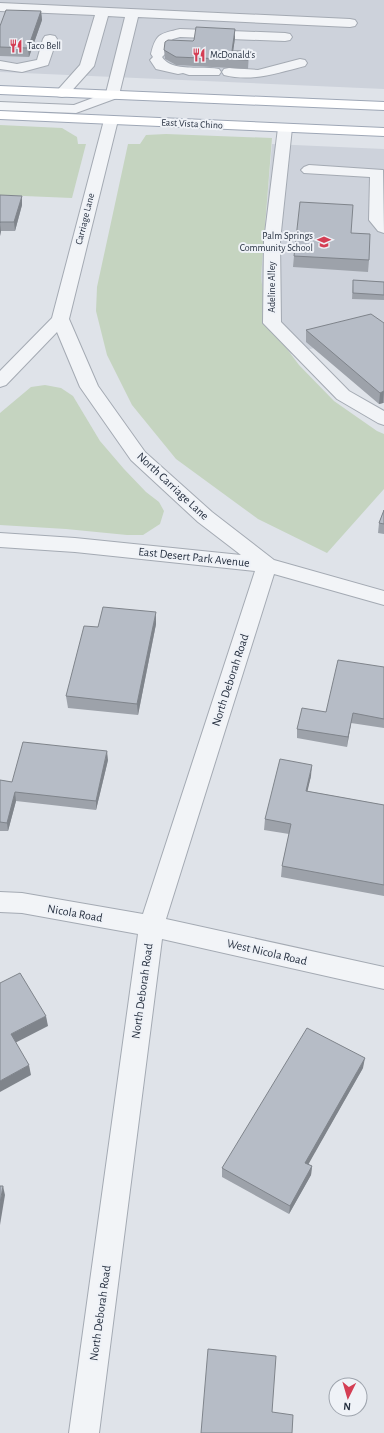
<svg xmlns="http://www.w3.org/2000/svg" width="384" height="1433" viewBox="0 0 384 1433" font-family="'Alegreya Sans',sans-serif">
	<rect width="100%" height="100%" fill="#dfe3e9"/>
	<g fill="#cdd2db">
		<path d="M0 0H384V89L0 72Z"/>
		<path d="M272 144 384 149V330L291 354 267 322 261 277Z"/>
	</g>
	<g fill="#c5d4c0">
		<path d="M0 125 62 128 77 137 78 144H86L72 198 0 195Z"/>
		<path d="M166 134 272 138 261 277 267 322 299 365 334 401 377 431 384 434V489L327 553 258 519 176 459 132 405 107 355 96 311 97 287 128 144H140L146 135Z"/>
		<path d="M45 385 61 388 73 396 100 441 124 469 146 492 159 502 164 511 160 524 143 535H127L66 529 0 525V413L31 387Z"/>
	</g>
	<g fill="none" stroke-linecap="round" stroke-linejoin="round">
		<g stroke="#a4aab3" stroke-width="2">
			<g id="minor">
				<path d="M0 3 350 19 355 20 357 23 355 26 350 27 138 17 119 95 117 98 76 113 0 110V102L74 105 106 93 125 17 108 16 94 66 67 96 62 97 57 96 55 93 80 65 95 15 0 11Z"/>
				<path d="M180 29 285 33 290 34 292 37 290 40 285 41 180 37 173 39 167 43 165 54 162 57C173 73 201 65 219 69L221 72 219 75H189L183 73 178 74 156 69 150 60 153 57 151 54C156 33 160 34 180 29Z"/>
				<path d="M50 35 55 36 57 39 48 65 22 72 0 69V61L17 64 37 60 43 39 45 36Z"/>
				<path d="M300 59 305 60 307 63 305 66C277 73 253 82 224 75L222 72 224 69 229 68 258 70Z"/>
				<path d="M111 116 116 117 118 120 69 319 98 386 145 452 212 512 274 560 384 591V605L274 574 166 919 384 967V989L162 939 99 1433H69L138 934 22 913 0 912V892L22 893 143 914 255 571 75 552 0 547V533L75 538 241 555 198 522 131 460 80 387 57 332 6 385 0 387V371L52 318 104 120 106 117Z"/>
				<path d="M285 124 290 125 292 128 280 241 281 322 349 391 384 411V425L378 423 337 399 263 323 264 241 278 128 280 125Z"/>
				<path d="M309 165 383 170 384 233 378 231 369 220 370 177 304 173 301 170 304 167Z"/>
			</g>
		</g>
		<g stroke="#9ea7b6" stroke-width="2">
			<g id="major">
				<path d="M0 86 384 102V110L0 94Z"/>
				<path d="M0 111 384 128V136L0 119Z"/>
			</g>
		</g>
		<use href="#minor" fill="#f2f4f7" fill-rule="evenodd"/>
		<use href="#major" fill="#fff" fill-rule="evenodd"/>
	</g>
	<g fill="#9da2aa">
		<path d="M41 11 42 20 29 57 0 56V26Z"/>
		<path d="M235 38 233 51 249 53 248 69 176 65 165 59 164 50 193 41Z"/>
		<path d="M0 195 22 205 15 231H1L0 236Z"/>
		<path d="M351 233 369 260 368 272 293 267 294 256Z"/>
		<path d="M353 280 384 282V300L352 299Z"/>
		<path d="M384 323V403H383L379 404 306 342V330Z"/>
		<path d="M384 510V534L378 533 379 523Z"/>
		<path d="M156 624 138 715 68 708 66 696 98 627Z"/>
		<path d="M384 667V728L351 723 347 747 297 738V729L326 712Z"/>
		<path d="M108 760 96 810 16 801 8 831H0V780L12 782Z"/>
		<path d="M311 776 307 791 384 805V896L281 877 282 866 289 834 264 830 265 819Z"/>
		<path d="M363 1068 308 1164 312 1166 311 1175 289 1214 222 1177V1168Z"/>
	</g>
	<g fill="#7f848b">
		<path d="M41 11 42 20 29 57 28 48Z"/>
		<path d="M235 29V38L232 59V51Z"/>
		<path d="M22 196V205L15 231 14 222Z"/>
		<path d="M0 222 1 231 0 236Z"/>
		<path d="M384 391 383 403 379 404 380 393Z"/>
		<path d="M156 612V624L138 715 137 704Z"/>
		<path d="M353 713 351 723 347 747 348 737Z"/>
		<path d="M107 751 108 760 96 810V801Z"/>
		<path d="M312 765 311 776 305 802 306 791Z"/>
		<path d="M15 792 16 801 8 831 7 823Z"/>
		<path d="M46 1016 48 1026 13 1044 11 1034Z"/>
		<path d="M365 1058 363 1068 304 1172 305 1163Z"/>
		<path d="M29 1065 31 1075 0 1092V1081Z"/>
		<path d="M312 1166 311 1175 289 1214 290 1206Z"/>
		<path d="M3 1186 5 1195 0 1225V1203Z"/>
	</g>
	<g fill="#b6bcc6" stroke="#7f848b">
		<path d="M6 10 41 11 28 48 0 47V26Z"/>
		<path d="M196 27 235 29 232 51H246L249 53 248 60 176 57 164 50 165 42 168 40 193 41 194 40Z"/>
		<path d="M0 195 22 196 14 222H0V223Z"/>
		<path d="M300 202 353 205 351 233 370 234 369 260 294 256Z"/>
		<path d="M353 280 384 282V295L353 293Z"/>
		<path d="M371 314 384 323V391L380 393 306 330Z"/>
		<path d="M384 510V524L379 523Z"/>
		<path d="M103 607 156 612 137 704 66 696 84 626 98 627Z"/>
		<path d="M338 660 384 667V719L353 713 348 737 297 729 302 708 326 712Z"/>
		<path d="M23 742 107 751 96 801 15 792 7 823 0 822V780L12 782Z"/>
		<path d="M280 759 312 765 306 791 384 805V885L282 866 291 824 265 819Z"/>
		<path d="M20 973 46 1016 11 1034 29 1065 0 1081V983Z"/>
		<path d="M307 1028 365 1058 305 1163 312 1166 290 1206 222 1168Z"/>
		<path d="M0 1186H3L0 1203Z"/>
		<path d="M208 1349 276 1356 272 1412 293 1415 292 1433H201Z"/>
	</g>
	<defs>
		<g id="restaurant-bare" transform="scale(1.08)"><path d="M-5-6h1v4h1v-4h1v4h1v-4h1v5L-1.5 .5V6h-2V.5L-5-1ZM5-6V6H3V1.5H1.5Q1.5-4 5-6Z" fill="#d43e54" stroke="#eff2f7" stroke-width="2.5" paint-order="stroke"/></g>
		<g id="school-bare" transform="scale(1.08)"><path d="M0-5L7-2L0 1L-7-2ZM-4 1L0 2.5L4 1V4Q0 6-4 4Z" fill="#d43e54" stroke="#eff2f7" stroke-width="2.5" paint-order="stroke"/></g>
	</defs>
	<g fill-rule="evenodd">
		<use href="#restaurant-bare" x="16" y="46"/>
		<use href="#restaurant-bare" x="199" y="55"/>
		<use href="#school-bare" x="324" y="242"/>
	</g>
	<g text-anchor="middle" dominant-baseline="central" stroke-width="4" stroke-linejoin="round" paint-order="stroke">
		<g font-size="10" fill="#273141" stroke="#eff2f7" text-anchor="start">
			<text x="27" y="46">Taco Bell</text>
			<text x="210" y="55">McDonald's</text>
			<text x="313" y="236" text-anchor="end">Palm Springs<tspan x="313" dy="12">Community School</tspan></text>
		</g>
		<g font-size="10" fill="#273141" stroke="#eff2f7">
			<text transform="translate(192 124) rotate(3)">East Vista Chino</text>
			<text transform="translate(85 219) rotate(-76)">Carriage Lane</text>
			<text transform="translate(272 287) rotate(-90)">Adeline Alley</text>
		</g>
		<g font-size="12" fill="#273141" stroke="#eff2f7">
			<text transform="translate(173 486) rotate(43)">North Carriage Lane</text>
			<text transform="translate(194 557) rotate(6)">East Desert Park Avenue</text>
			<text transform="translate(230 680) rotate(-72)">North Deborah Road</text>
			<text transform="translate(75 913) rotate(10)">Nicola Road</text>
			<text transform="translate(267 952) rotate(13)">West Nicola Road</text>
			<text transform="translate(142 991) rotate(-82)">North Deborah Road</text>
			<text transform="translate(100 1313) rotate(-82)">North Deborah Road</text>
		</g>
	</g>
	<g transform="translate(348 1397) rotate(185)"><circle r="19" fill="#eff2f7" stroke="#9fa5ae"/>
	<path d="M0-3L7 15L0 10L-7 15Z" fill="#d43e54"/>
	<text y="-6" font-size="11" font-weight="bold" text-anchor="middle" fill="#273141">N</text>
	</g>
</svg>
